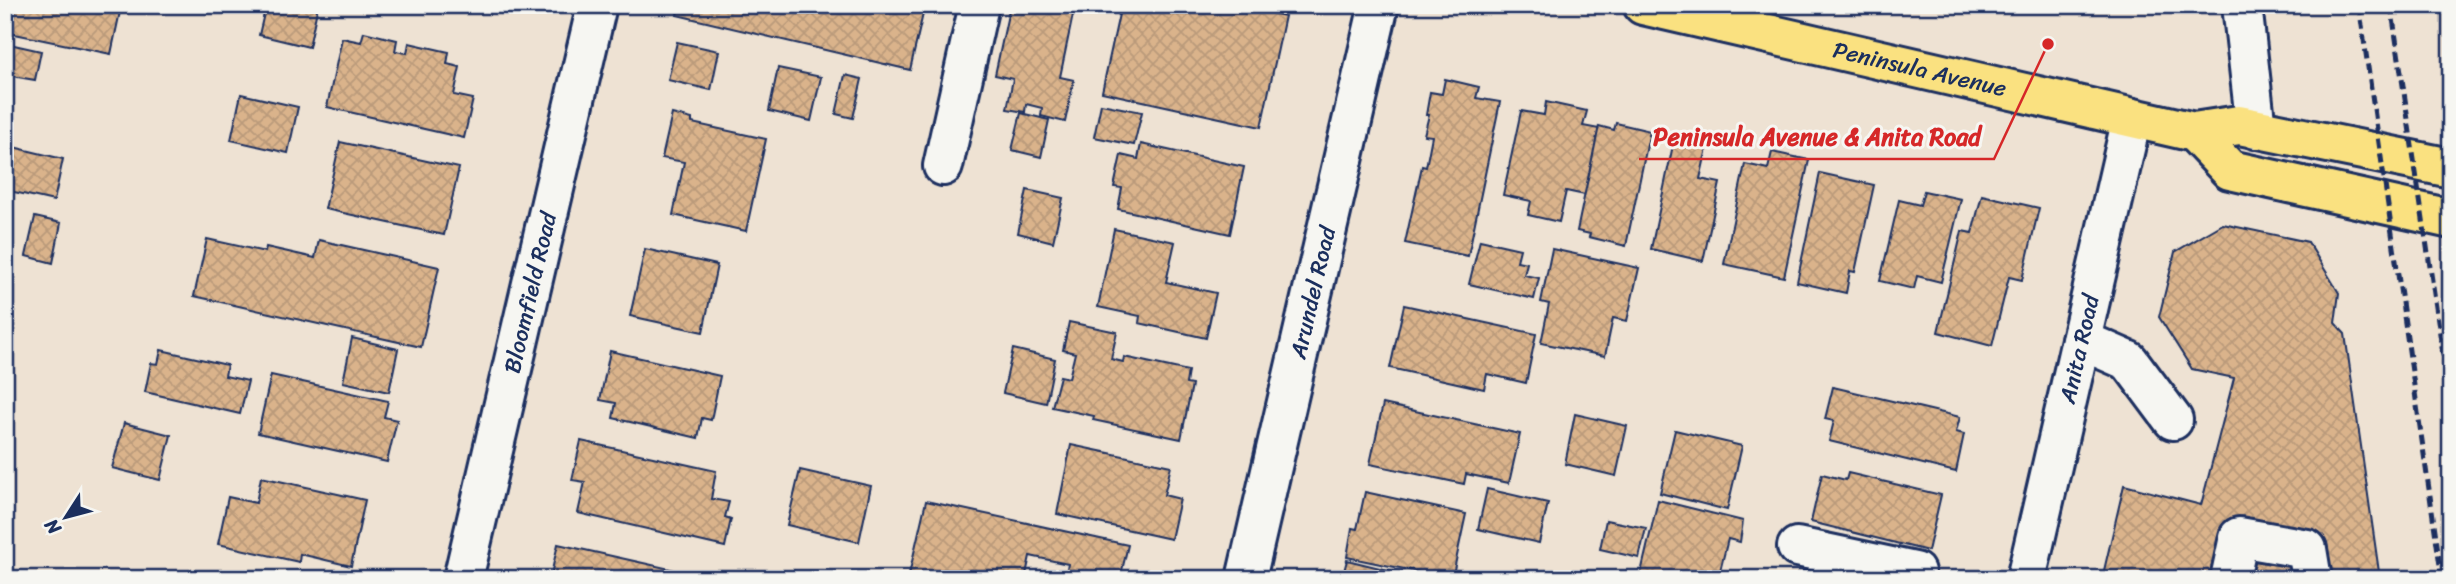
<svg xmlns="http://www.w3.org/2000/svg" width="2456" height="584" viewBox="0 0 2456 584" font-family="Sriracha,sans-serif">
	<defs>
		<pattern id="building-cross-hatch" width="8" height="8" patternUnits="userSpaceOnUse" patternTransform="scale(1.75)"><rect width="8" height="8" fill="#dab38b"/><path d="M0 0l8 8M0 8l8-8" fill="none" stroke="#ba9a7a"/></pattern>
	</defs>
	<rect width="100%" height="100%" fill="#eee2d3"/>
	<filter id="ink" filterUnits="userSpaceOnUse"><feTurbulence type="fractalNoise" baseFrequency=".0143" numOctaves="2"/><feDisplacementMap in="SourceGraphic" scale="14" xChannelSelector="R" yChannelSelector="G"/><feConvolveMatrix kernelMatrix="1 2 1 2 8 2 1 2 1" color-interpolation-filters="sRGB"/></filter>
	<g filter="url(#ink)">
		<g fill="url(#building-cross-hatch)" stroke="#1b2f5e" stroke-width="2">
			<path d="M5 5 121 7 111 54 5 32Z"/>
			<path d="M266 5H318L309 47 259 35Z"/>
			<path d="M679 5H925L910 70 677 15Z"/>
			<path d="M1010 5H1075L1060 77 1074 80 1065 122 1041 116 1042 108 1026 104 1025 112 1007 109 1013 79 995 75Z"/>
			<path d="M1121 5H1237L1285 16 1261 127 1102 92Z"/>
			<path d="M364 32 397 40 395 51 407 53 409 43 449 52 447 64 460 67 454 95 473 99 464 138 327 107 342 38 361 42Z"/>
			<path d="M677 42 719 51 711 90 668 80Z"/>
			<path d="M5 43 41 51 35 80 12 76 8 95H5Z"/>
			<path d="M778 68 821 77 811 121 769 111Z"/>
			<path d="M845 75 862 79 853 118 836 114Z"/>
			<path d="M1445 79 1479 87 1476 98 1500 102 1468 256 1405 243 1422 166 1426 167 1432 136 1424 135 1429 115H1426L1430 92 1442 94Z"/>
			<path d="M241 94 298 107 288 153 231 140Z"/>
			<path d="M1546 102 1587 111 1583 126 1599 129 1585 195 1566 191 1559 222 1528 215 1531 201 1503 195 1521 111 1544 115Z"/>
			<path d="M1101 104 1142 112 1134 145 1094 137Z"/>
			<path d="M1021 113 1049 120 1041 157 1012 150Z"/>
			<path d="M672 114 692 119V123L766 139 746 231 673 215 684 162 662 158Z"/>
			<path d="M1616 123 1650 131 1626 246 1589 237 1590 234 1577 231 1599 126 1614 130Z"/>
			<path d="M1689 140 1708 144 1700 179 1720 183 1703 261 1651 249 1673 145 1687 147Z"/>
			<path d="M340 142 459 168 444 235 325 209Z"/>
			<path d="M1141 144 1244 167 1230 234 1118 209 1122 188 1114 187 1121 155 1138 159Z"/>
			<path d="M5 145 63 159 54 201 5 190Z"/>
			<path d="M1772 152 1809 160 1784 277 1724 264 1745 164 1768 169Z"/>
			<path d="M1820 173 1874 185 1855 272 1850 271 1846 293 1797 282Z"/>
			<path d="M1027 190 1063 198 1053 242 1018 233Z"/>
			<path d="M1924 191 1961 199 1941 282 1917 276 1914 289 1880 281 1899 200 1920 205Z"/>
			<path d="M1982 195 2039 208 2022 280 2009 277 1992 346 1938 332 1962 231 1972 233Z"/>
			<path d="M35 217 61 223 53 263 26 256Z"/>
			<path d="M2223 224 2308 242 2339 293 2335 323 2345 334 2380 579H2102L2124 485 2201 505 2234 378 2192 369 2159 317 2175 252Z"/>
			<path d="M1114 229 1175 242 1166 282 1216 293 1206 338 1139 323 1140 316 1098 307Z"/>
			<path d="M207 239 265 252 266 247 315 258 319 240 439 267 421 347 194 296Z"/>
			<path d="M1480 240 1520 249 1517 261 1527 263 1524 275 1539 278 1534 299 1469 284Z"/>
			<path d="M645 249 717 265 703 332 630 316Z"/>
			<path d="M1552 249 1639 268 1627 321 1613 318 1605 356 1541 343 1549 304 1541 302Z"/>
			<path d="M1404 305 1536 334 1526 383 1487 374 1484 389 1390 368Z"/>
			<path d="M1069 322 1117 332 1111 359 1123 362 1124 357 1188 371 1186 384 1192 385 1181 439 1093 420 1094 416 1052 407 1060 376 1069 378 1075 353 1063 350Z"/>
			<path d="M352 338 398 349 389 392 343 382Z"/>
			<path d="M1013 349 1055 359 1046 403 1003 393Z"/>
			<path d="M161 350 227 365 225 376 248 381 240 414 145 392 151 363 158 364Z"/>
			<path d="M610 351 720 376 711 420 702 418 698 438 613 418 616 403 600 400Z"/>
			<path d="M271 375 388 401 384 417 397 420 387 462 258 433Z"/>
			<path d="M1833 387 1960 417 1956 432 1964 434 1956 472 1829 441 1834 421 1825 419Z"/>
			<path d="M1383 404 1520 434 1509 483 1466 474 1464 484 1370 464Z"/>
			<path d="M1575 414 1627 426 1616 476 1565 464Z"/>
			<path d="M124 423 171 435 160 480 112 468Z"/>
			<path d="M1675 430 1742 446 1727 510 1660 493Z"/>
			<path d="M581 441 716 471 711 499 729 502 725 517 731 519 725 547 578 513 585 482 572 480Z"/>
			<path d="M1071 445 1171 466 1164 495 1180 499 1171 539 1057 514Z"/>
			<path d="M5 451 11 452 5 480Z"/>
			<path d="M800 470 871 486 859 542 787 525Z"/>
			<path d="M1848 473 1941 495 1928 551 1811 522 1822 474 1846 480Z"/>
			<path d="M261 477 365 500 351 566 300 554 299 562 218 544 228 497 256 503Z"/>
			<path d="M1487 489 1548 503 1539 543 1478 529Z"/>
			<path d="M1365 492 1466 514 1452 579 1347 557 1352 528 1357 529Z"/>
			<path d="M1658 500 1743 521 1740 542 1728 539 1718 579H1648L1640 577Z"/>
			<path d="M926 501 1128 545 1120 579H1065L1068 564 1030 556 1025 579H908Z"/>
			<path d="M1606 520 1646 528 1639 558 1600 549Z"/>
			<path d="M558 544 706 577V579H550Z"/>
			<path d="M1347 560 1425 579H1342Z"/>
			<path d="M794 571 828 579H792Z"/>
		</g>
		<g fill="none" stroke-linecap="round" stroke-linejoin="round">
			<g stroke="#1b2f5e" stroke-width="44">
				<g id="minor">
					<path d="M2242 5 2256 129"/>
					<path d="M943 166 979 5"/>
					<path d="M2081 340 2129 361 2173 420"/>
					<path d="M1797 547 1915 572"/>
					<path id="s1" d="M463 579 597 5"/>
					<path id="s2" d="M1246 579 1379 5"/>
					<path id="s3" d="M2026 579 2132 118"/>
					<path d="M2230 579 2239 537 2307 549 2312 579"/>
				</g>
			</g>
			<g stroke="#1b2f5e" stroke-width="44">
				<g id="major">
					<path id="s4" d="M1643 5 2194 132 2239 125 2451 168"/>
					<path d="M2194 132 2230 170 2451 219"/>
				</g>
			</g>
			<use href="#minor" stroke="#f6f6f2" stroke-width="38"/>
			<use href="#major" stroke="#fae180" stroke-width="38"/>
			<g stroke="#1b2f5e" stroke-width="5" stroke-dasharray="10 5" stroke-linecap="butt">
				<path d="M2359 5 2442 579"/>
				<path d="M2391 5 2451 408"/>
			</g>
		</g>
	</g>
	<g text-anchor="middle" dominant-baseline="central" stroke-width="6" stroke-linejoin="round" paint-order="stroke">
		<g font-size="23" fill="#1b2f5e" stroke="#f6f6f2">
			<text stroke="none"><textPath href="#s4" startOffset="284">Peninsula Avenue</textPath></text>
			<text stroke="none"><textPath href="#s1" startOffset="294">Bloomfield Road</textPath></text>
			<text stroke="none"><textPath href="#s2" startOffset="294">Arundel Road</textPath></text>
			<text stroke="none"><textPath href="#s3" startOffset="236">Anita Road</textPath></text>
		</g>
	</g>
	<path fill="none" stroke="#d62828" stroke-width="2.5" d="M2048 44L1994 159H1639"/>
	<circle fill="#d62828" stroke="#f6f6f2" stroke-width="2.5" cx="2048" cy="44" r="7"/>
	<g font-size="24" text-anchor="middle" font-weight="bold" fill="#d62828" stroke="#f6f6f2" stroke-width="6" stroke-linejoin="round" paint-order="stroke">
		<text x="1817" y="145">Peninsula Avenue &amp; Anita Road</text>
	</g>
	<rect width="2456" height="584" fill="none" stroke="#f6f6f2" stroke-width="28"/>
	<rect x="14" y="14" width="2428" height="556" fill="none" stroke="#1b2f5e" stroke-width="2.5" filter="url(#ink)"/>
	<g transform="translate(66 517) rotate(234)" stroke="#f6f6f2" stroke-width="5" paint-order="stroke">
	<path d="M0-5L12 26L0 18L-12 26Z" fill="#1b2f5e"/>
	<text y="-10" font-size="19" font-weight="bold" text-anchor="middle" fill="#1b2f5e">N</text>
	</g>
</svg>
